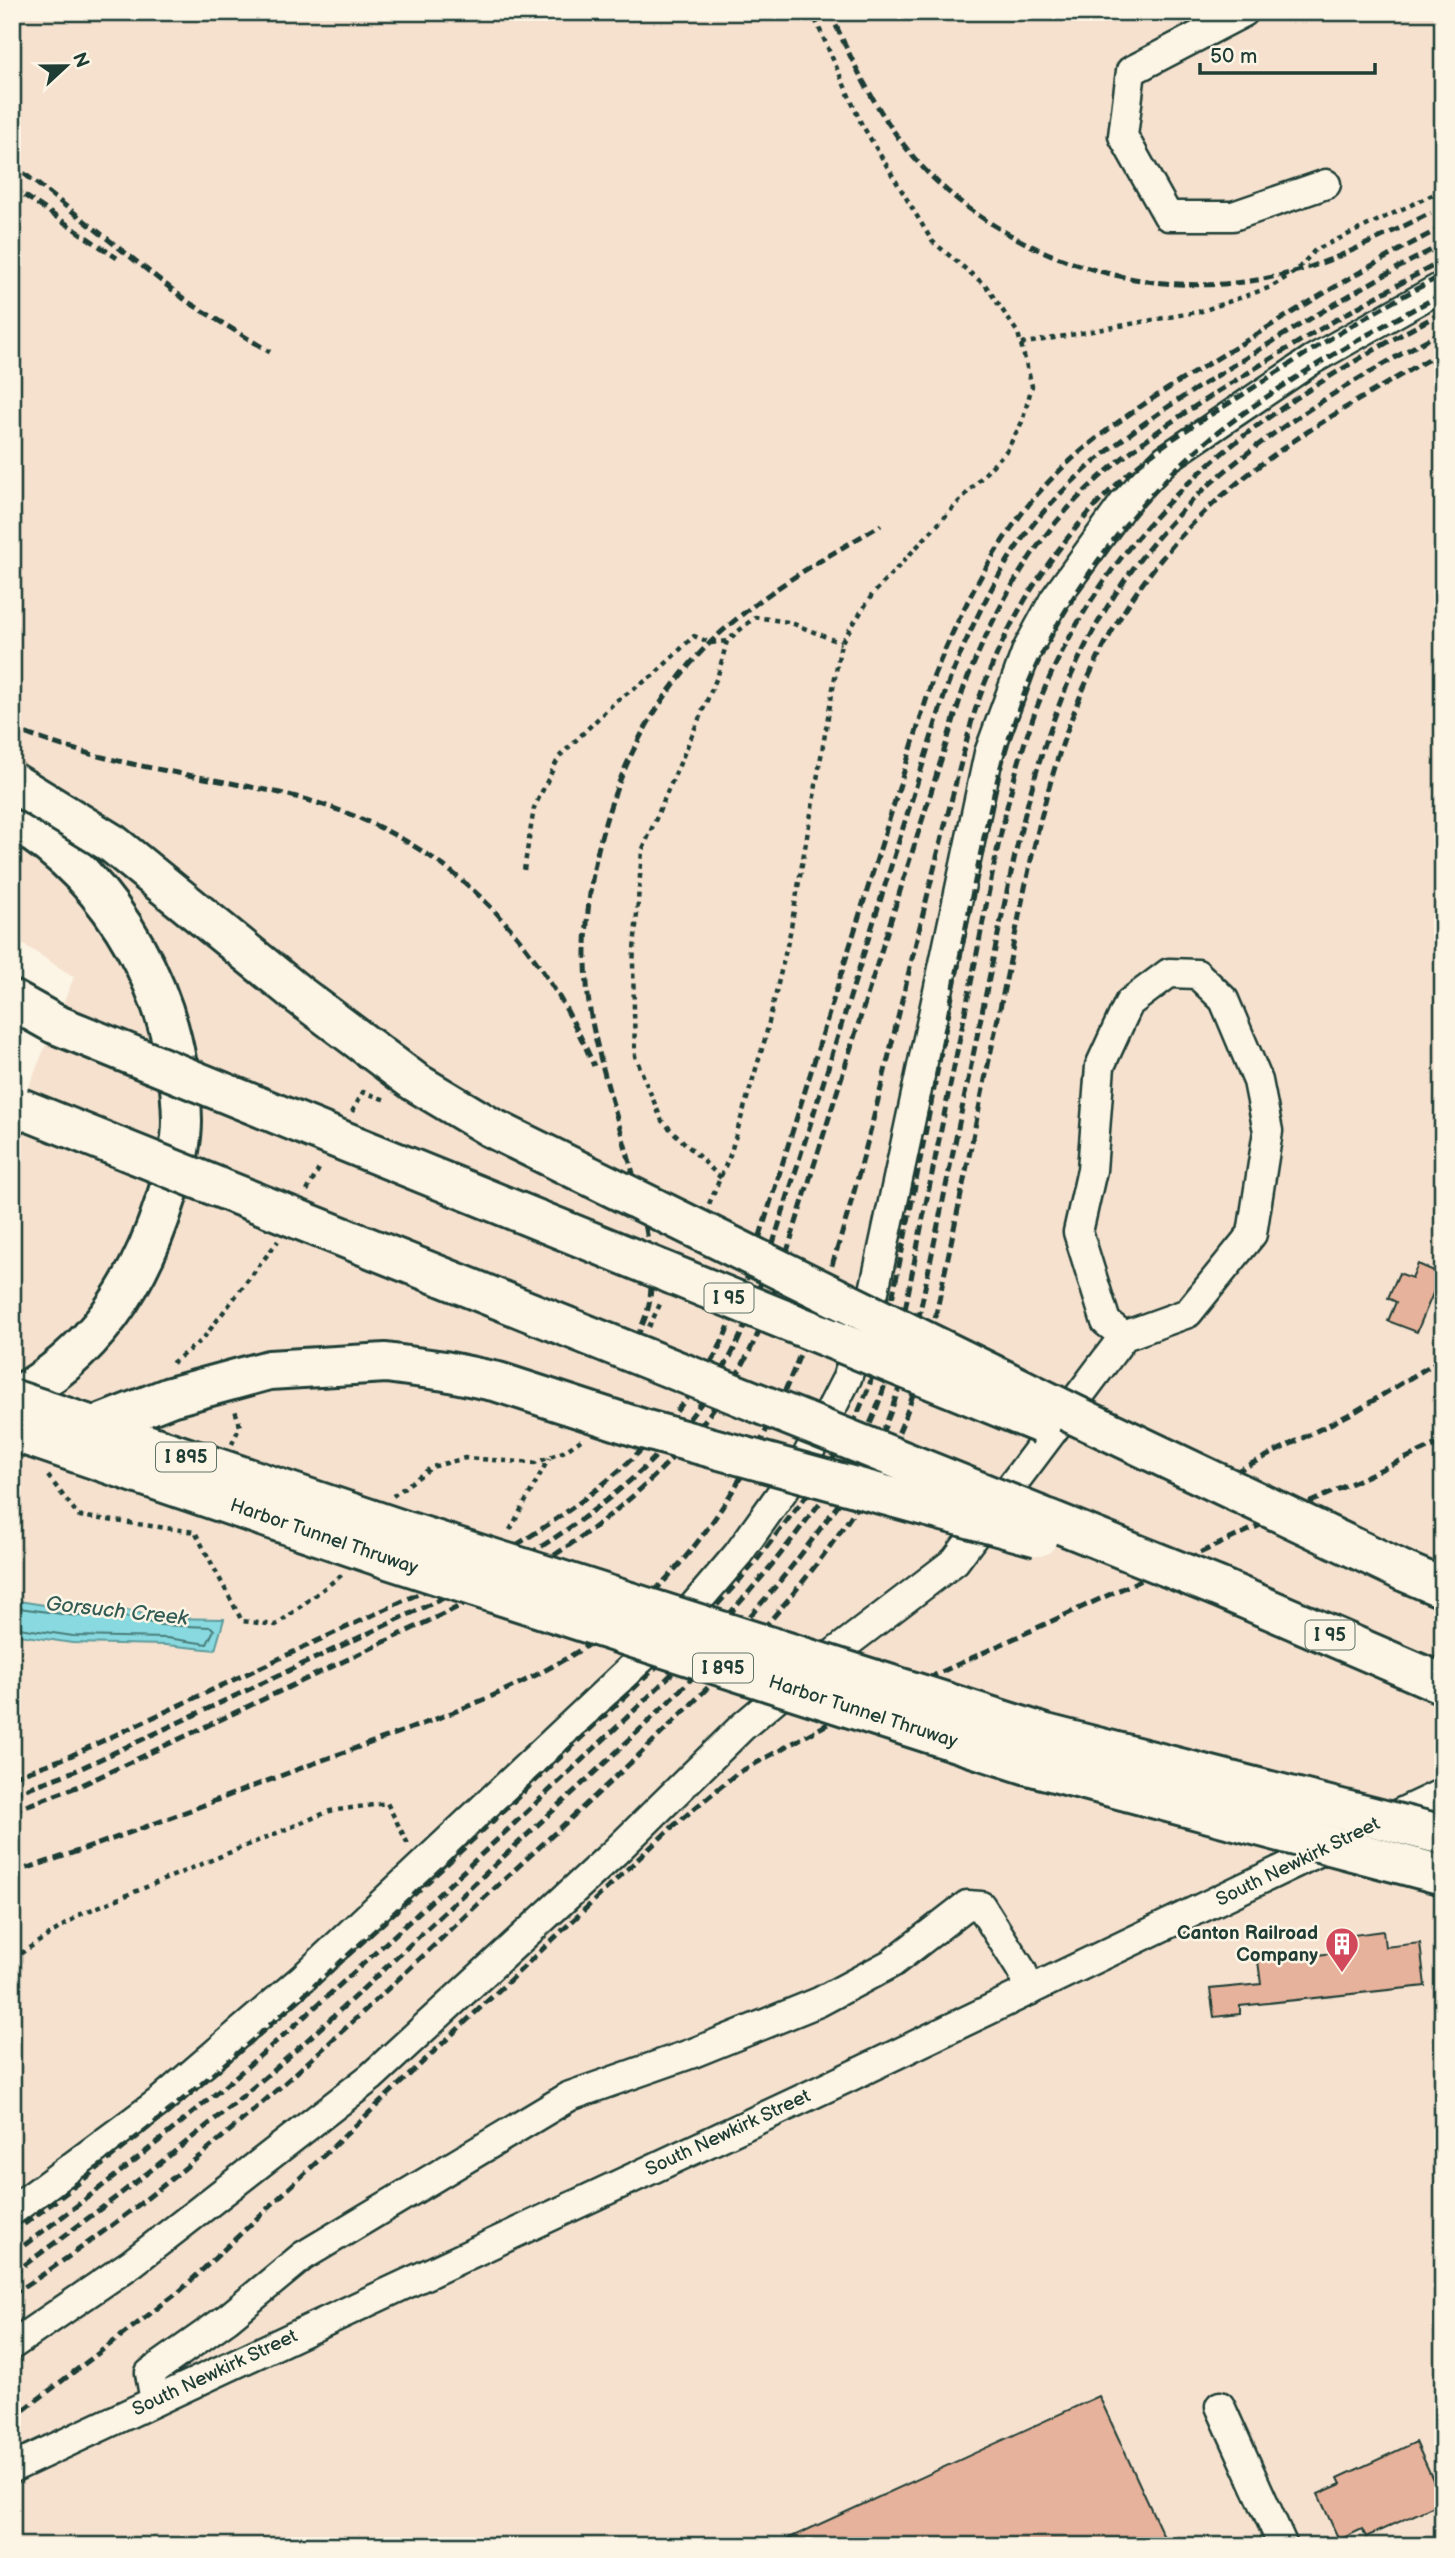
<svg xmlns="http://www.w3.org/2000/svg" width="1455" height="2558" viewBox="0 0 1455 2558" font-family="'Balsamiq Sans',sans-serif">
	<rect width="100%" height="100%" fill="#fcf5e5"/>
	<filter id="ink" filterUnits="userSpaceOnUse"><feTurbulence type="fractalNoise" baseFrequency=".0143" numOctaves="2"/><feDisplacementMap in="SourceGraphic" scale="14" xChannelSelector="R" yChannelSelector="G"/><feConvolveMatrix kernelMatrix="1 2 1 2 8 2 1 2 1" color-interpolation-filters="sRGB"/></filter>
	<g filter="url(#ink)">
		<path fill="#f6e1cf" d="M12 12H1443V2546H12V1127L74 977 12 937Z"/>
		<path fill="#88dae0" stroke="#5e9b9b" stroke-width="2" d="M12 1600 77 1610 118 1608 161 1618 224 1619 215 1650 166 1645 72 1643 12 1634Z"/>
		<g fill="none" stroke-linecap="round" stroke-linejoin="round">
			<path stroke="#497c79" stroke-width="2" d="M12 1607 76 1616 117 1615 161 1625 211 1627 214 1630 207 1644 167 1638 73 1636 12 1627"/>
		</g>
		<g fill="#e7b29b" stroke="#1f3d34" stroke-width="2">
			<path d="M1418 1264 1441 1274 1417 1332 1388 1321 1396 1302 1388 1298 1399 1273 1412 1278Z"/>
			<path d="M1383 1931 1385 1947 1420 1943 1425 1986 1240 2006V2014L1214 2017 1210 1989 1261 1984 1258 1961 1355 1951 1353 1935Z"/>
			<path d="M1099 2396 1168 2546H772Z"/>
			<path d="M1416 2442 1443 2502 1366 2537 1362 2529 1339 2540 1318 2494 1341 2484 1338 2478Z"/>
		</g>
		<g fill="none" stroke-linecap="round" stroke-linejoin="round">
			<g stroke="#1f3d34" stroke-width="33">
				<g id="minor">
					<path d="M1244 12 1131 71 1123 136 1168 216H1233L1326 184"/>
					<path d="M1379 1823 1443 1793"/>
					<path d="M12 2211 159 2102 304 1977 680 1622 738 1554 805 1460 847 1378 871 1305 989 753 1027 650 1054 600 1124 503 1166 459 1312 360 1443 286"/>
					<path d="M12 2345 132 2263 371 2077 615 1852 742 1727 782 1693 955 1561 1124 1336 1188 1313 1252 1234 1268 1131 1258 1081 1224 1000 1197 974 1169 973 1129 1003 1100 1066 1092 1170 1078 1232 1106 1322 1124 1336"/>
					<path d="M155 2401 150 2373 228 2318 303 2256 570 2096 693 2053 819 2002 892 1963 967 1905 981 1906 1022 1971 1029 1991"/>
					<path d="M1220 2406 1283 2546"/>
					<path d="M12 2468 849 2077 1339 1842"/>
				</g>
			</g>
			<g stroke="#1f3d34" stroke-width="44">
				<g id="highway">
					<path d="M12 819C117 881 180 1000 182 1121 182 1146 174 1175 166 1199 139 1286 93 1355 12 1399"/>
					<path d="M12 1000 55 1024"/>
					<path d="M1403 1571 1443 1588"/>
					<path d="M1218 1587 1443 1684"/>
				</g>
			</g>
			<g stroke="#1f3d34" stroke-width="4.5" stroke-dasharray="5 5" stroke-linecap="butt">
				<path d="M1021 344 1202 311 1271 287 1296 271 1315 250 1443 190"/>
				<path d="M524 870 534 808 559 757 616 701 654 675 694 636 711 643 727 641"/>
				<path d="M352 1112 363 1092 386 1100"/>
				<path d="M721 1178 662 1121 635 1056 633 963 642 851 718 675 727 641 755 617 789 622 841 643"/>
				<path d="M307 1191 321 1165"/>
				<path d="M709 1204 730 1155 765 1039 790 933 841 643 872 595 1007 450 1022 422 1032 386 1018 333 986 286 932 241 861 123 812 12"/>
				<path d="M649 1327 662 1300"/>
				<path d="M172 1363 202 1340 278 1241"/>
				<path d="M232 1444 240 1426 235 1410"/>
				<path d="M48 1476 79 1516 195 1532 242 1621 276 1625 343 1574"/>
				<path d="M393 1496 432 1467 465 1458 535 1463 565 1451 581 1440"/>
				<path d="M510 1530 549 1458"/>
				<path d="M12 1959 81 1914 330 1811 387 1803 409 1846"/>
			</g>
			<use href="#minor" stroke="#fcf5e5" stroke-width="28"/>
			<use href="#highway" stroke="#fcf5e5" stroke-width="38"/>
			<g stroke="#1f3d34" stroke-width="5" stroke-dasharray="10 5" stroke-linecap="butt">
				<path d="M830 12C855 69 886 131 930 175 1016 260 1148 302 1268 278 1326 267 1378 238 1431 213"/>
				<path d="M12 164 188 302 270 352"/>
				<path d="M12 187 117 258"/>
				<path d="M12 728C99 764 189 773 280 793 435 828 532 923 594 1066"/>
				<path d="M637 1339C641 1326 649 1312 650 1298 658 1239 624 1146 608 1087 599 1053 589 1018 587 984 578 854 628 713 727 627 774 586 828 556 881 525"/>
				<path d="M1235 1472 1356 1411 1443 1358"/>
				<path d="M12 1777 68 1757 491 1560C579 1509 662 1447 714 1357 725 1338 733 1315 742 1294L933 678C959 615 987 557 1030 503 1085 435 1167 389 1241 344 1307 303 1373 263 1443 227"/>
				<path d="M12 1794 75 1771 501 1571C589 1520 676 1455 726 1364 738 1344 746 1322 755 1301L948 684C973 622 1001 560 1046 509 1104 444 1180 398 1254 353 1316 315 1378 277 1443 244"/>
				<path d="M12 1811 82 1785 511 1582C603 1528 678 1467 736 1376 749 1355 759 1331 769 1309L963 690C987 629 1015 571 1058 520 1111 457 1185 412 1254 369 1316 331 1378 294 1443 261"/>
				<path d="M12 1873C117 1840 220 1798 323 1760 418 1725 517 1695 601 1636 786 1506 850 1217 900 1009 923 912 947 816 972 720 1003 621 1058 534 1137 466 1173 435 1217 412 1256 386 1317 346 1378 308 1443 275"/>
				<path d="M12 2233C235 2071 431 1878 632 1690L692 1633 753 1565 826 1470 850 1431 869 1387 889 1313C914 1197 935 1079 959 962 976 878 990 792 1018 711 1053 610 1134 499 1217 433 1281 383 1370 331 1443 294"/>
				<path d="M12 2254C200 2118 367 1962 535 1804 628 1716 723 1632 799 1530 822 1500 846 1471 863 1438 883 1401 892 1359 903 1320 924 1210 947 1102 969 993 988 901 1002 804 1034 715 1060 646 1100 579 1149 524 1227 434 1338 368 1443 312"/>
				<path d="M12 2274C101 2210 187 2144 270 2073 349 2004 424 1931 500 1860 612 1755 730 1654 820 1529 841 1501 863 1472 879 1440 896 1403 906 1365 917 1326 940 1215 963 1104 986 993 1026 802 1050 635 1200 493 1269 429 1360 376 1443 331"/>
				<path d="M12 2295C183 2184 332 2042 479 1903 619 1771 804 1620 891 1448 910 1412 920 1371 932 1333 956 1220 979 1107 1003 994 1038 829 1058 678 1173 545 1246 461 1347 406 1443 351"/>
				<path d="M12 2419 180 2291 671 1828 736 1774 826 1725 1443 1441"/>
			</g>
			<g stroke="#1f3d34" stroke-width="44" stroke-linecap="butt">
				<g id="highway-bridge">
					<path d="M12 782 113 844 299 995 415 1082 490 1127 1077 1416 1403 1571"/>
					<path d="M55 1024 1041 1424"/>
					<path d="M20 1108 1218 1587"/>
					<path d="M12 1399 403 1530 1046 1734 1443 1835"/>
					<path d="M86 1430 170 1397 269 1370 386 1363 445 1371 498 1382 643 1429 1038 1537"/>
					<path d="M12 1431 391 1560 1028 1765 1443 1875"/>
				</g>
			</g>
			<use href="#highway-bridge" stroke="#fcf5e5" stroke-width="38"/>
		</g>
	</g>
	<defs>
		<g id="building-pin" transform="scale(1.75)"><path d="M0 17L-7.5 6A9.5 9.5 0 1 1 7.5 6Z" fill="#d1495b" stroke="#fcf5e5"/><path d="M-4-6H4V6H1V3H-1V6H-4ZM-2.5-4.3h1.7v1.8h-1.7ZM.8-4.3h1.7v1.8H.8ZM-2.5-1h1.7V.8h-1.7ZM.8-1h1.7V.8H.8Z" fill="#fff"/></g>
	</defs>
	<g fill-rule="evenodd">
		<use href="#building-pin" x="1342" y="1944"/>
	</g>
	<g text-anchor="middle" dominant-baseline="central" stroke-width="5" stroke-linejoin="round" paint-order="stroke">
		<g fill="#fcf5e5" stroke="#617469" stroke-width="2">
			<rect x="704.5" y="1283.5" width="49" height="29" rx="5"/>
			<rect x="156" y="1442.5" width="60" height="29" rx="5"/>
			<rect x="1305.5" y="1620.5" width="49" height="29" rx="5"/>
			<rect x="693" y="1653.5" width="60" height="29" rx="5"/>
		</g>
		<g font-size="18" font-weight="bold" fill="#1f3d34">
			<text x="729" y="1298">I 95</text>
			<text x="186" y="1457">I 895</text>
			<text x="1330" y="1635">I 95</text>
			<text x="723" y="1668">I 895</text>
		</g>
		<g font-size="19" fill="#1f3d34" stroke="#fcf5e5">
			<text transform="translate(324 1537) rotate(19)">Harbor Tunnel Thruway</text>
			<text transform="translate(863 1712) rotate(18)">Harbor Tunnel Thruway</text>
			<text transform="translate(1298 1862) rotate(-26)">South Newkirk Street</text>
			<text transform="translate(728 2133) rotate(-25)">South Newkirk Street</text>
			<text transform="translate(215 2373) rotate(-25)">South Newkirk Street</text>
		</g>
		<g font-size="19" font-weight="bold" fill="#1f3d34" stroke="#fcf5e5" text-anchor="end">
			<text x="1318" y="1933">Canton Railroad<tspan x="1318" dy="22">Company</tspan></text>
		</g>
		<g font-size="21" font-style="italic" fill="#345c56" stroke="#fcf5e5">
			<text transform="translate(117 1611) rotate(6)">Gorsuch Creek</text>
		</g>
	</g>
	<rect width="1455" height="2558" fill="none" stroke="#fcf5e5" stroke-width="42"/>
	<rect x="21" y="21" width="1413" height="2516" fill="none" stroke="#1f3d34" stroke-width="2.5" filter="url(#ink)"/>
	<g transform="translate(66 66) rotate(68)" stroke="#fcf5e5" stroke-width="5" paint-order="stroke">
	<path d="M0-5L12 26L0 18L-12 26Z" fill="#1f3d34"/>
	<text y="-10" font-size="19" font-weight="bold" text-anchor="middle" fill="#1f3d34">N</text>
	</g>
	<path d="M1200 63v10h175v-10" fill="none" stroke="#1f3d34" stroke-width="3.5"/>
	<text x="1210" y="63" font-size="21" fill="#1f3d34" stroke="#fcf5e5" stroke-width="5" paint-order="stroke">50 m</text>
</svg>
